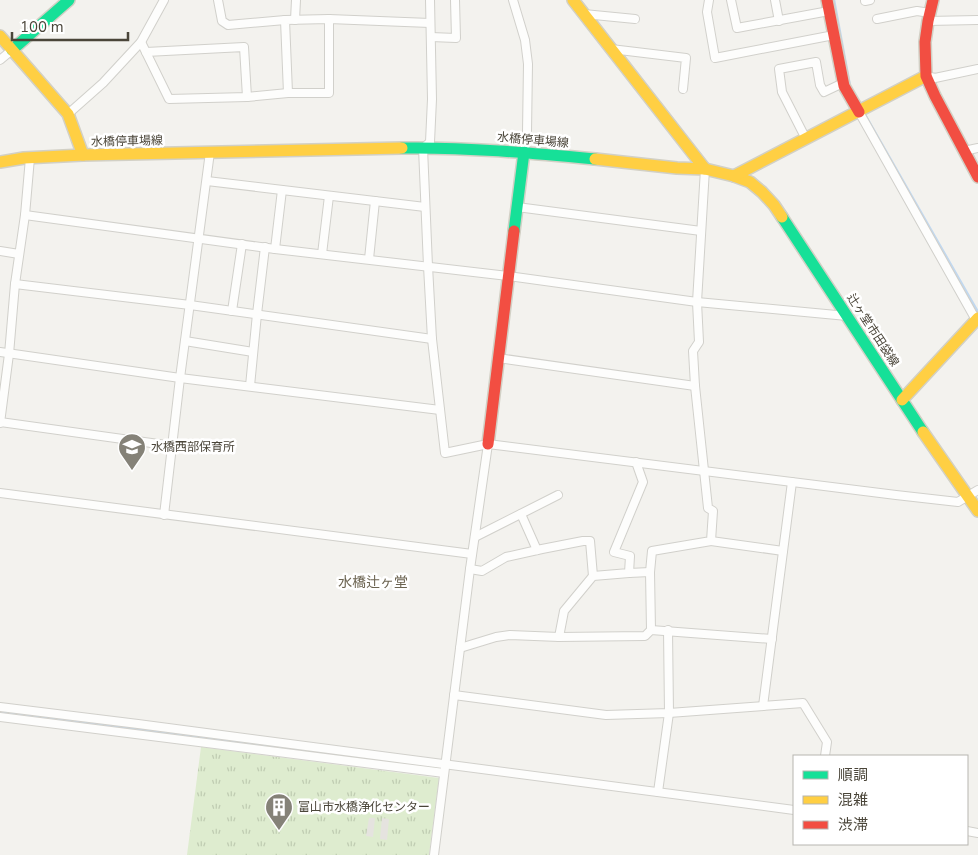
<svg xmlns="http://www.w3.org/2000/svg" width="978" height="855" viewBox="0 0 978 855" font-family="'Nunito Sans','Noto Sans JP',sans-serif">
	<defs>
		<pattern id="park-tufts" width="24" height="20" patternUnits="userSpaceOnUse" patternTransform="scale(1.25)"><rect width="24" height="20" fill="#deeccf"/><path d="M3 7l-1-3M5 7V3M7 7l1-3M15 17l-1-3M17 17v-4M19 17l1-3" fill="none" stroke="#c0ccb2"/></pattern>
	</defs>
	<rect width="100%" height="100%" fill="#f3f2ee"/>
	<path fill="url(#park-tufts)" d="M201 747 439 778 429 855H187Z"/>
	<g fill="#e5e3df">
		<path d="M369 818H375L373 837 366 836Z"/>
		<path d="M382 818 389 819 387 840 380 839Z"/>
	</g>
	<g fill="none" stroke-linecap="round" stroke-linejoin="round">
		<g stroke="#c1d8ef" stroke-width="2.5">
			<path d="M834 0 850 86"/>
			<path d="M863 111 978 312"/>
			<path d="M0 711 434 767"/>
		</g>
		<g stroke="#d1d0cb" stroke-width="10">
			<g id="street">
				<path d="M218 0 222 21 228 25 285 20"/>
				<path d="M430 0 432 99 430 142 423 148 428 266 432 339 445 453 488 444 896 495 958 502 978 490"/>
				<path d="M513 0 525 40 528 64 527 132 524 152"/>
				<path d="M709 0 707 12 715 58 834 35"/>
				<path d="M731 0 737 28 829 11"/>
				<path d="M775 0 779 21"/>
				<path d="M865 0V1L870 0"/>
				<path d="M584 14 635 19"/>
				<path d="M877 19 917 11 930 13"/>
				<path d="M295 20 296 0"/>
				<path d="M928 21 977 20"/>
				<path d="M431 37 456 38 455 0"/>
				<path d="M141 42 169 99 247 97 288 93H329V19"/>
				<path d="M611 49 686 58 683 89"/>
				<path d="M146 52 244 47 247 97"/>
				<path d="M0 60 12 50"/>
				<path d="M926 76 935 78 978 69"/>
				<path d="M288 93 285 20 329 19 430 23"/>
				<path d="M859 112 976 320"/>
				<path d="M68 114 103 83 141 42 164 0"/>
				<path d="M806 139 782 92 779 69 816 62 820 85 824 92 843 83"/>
				<path d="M964 151 978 148"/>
				<path d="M207 181 425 207"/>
				<path d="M517 207 701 231"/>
				<path d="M25 215 275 249 508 276 697 302 847 316"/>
				<path d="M275 249 282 190"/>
				<path d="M0 251 19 254"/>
				<path d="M322 254 329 196"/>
				<path d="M369 259 375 201"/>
				<path d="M15 284 190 305 432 339"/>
				<path d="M232 311 242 244"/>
				<path d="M185 341 253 352"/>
				<path d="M0 352 180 378 440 410"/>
				<path d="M498 358 695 386"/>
				<path d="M250 386 257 314 265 247"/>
				<path d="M0 422 173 446"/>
				<path d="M0 423 9 354 15 284 25 215 30 158"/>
				<path d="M0 493 472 554"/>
				<path d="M521 514 537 550"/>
				<path d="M164 515 180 378 210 152"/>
				<path d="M475 537 558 495"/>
				<path d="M711 541 783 551"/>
				<path d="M470 569 482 571 506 557 542 549 583 541H590L593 576"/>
				<path d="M650 572 652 551 711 541 713 511 708 508 695 386 693 351 699 342 697 302 705 169"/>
				<path d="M629 573 650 572 651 630"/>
				<path d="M559 637 564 611 593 576 629 573 630 556 614 552 643 482 636 462"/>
				<path d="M460 648 496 637 510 635 559 637 645 636 651 630 772 639"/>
				<path d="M454 695 606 715 669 713 803 703 827 742 825 756"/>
				<path d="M763 706 792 482"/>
				<path d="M0 707 138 724 794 810"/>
				<path d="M0 717 444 773"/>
				<path d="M658 792 669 713 668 630"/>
				<path d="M967 831 978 833"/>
				<path d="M434 855 470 569 488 444"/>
			</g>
		</g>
		<g stroke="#d2d0c5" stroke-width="14">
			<g id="fast">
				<path d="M12 50 69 0"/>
				<path d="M402 148C466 147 531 153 595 159"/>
				<path d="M782 217 923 432"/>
				<path d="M514 231 524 152"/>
			</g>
		</g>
		<g stroke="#d2d0c5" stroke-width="14">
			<g id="slow">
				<path d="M573 0 705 169"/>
				<path d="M0 36 68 114 83 155"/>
				<path d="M595 159 677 168 705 169 734 176 750 182 762 192 774 205 782 217"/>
				<path d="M0 162 24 158 83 155 402 148"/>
				<path d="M734 176 926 76"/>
				<path d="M902 400 978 318"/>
				<path d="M923 432 978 511"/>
			</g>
		</g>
		<g stroke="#d2d0c5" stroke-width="14">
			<g id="jam">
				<path d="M827 0 844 86 859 112"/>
				<path d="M933 0 928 21 925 42 926 76 935 96 978 177"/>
				<path d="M488 444 514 231"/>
			</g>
		</g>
		<use href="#street" stroke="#fdfdfc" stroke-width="8"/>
		<use href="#fast" stroke="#16e098" stroke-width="11"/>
		<use href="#slow" stroke="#ffcf43" stroke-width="11"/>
		<use href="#jam" stroke="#f24e42" stroke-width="11"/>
	</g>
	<defs>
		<g id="school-pin" transform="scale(1.4375)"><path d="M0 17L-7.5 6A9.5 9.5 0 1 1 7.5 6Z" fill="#858278" stroke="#fff"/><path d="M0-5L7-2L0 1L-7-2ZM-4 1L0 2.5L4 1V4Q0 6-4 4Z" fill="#fff"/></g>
		<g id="building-pin" transform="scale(1.4375)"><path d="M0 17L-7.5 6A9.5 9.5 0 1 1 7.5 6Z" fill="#858278" stroke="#fff"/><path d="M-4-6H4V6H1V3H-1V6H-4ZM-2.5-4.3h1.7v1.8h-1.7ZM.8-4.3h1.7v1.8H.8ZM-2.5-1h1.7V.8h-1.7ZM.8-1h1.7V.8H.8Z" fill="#fff"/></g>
	</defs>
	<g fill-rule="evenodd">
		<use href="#school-pin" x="132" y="447"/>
		<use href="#building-pin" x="279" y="807"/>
	</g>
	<g text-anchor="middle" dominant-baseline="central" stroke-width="5" stroke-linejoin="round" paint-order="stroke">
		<g font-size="12" fill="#4a4539" stroke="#fff">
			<text transform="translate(533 140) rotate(5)">水橋停車場線</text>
			<text transform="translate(127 141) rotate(-1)">水橋停車場線</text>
			<text transform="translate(873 330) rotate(57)">辻ヶ堂市田袋線</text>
		</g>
		<g font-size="12" fill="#4a4539" stroke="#fff" text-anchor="start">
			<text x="151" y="447">水橋西部保育所</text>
			<text x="298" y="807">富山市水橋浄化センター</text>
		</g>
		<g font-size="14" fill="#6c6451" stroke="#fff">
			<text x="373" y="582">水橋辻ヶ堂</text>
		</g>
	</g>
	<rect x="793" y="755" width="175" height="90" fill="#ffffff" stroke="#b7b5b0"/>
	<rect x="803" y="771" width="25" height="8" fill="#16e098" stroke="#b7b5b0"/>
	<text x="838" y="780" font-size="15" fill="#4a4539">順調</text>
	<rect x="803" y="796" width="25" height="8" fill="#ffcf43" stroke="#b7b5b0"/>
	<text x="838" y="805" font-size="15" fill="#4a4539">混雑</text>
	<rect x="803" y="821" width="25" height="8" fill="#f24e42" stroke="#b7b5b0"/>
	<text x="838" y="830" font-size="15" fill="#4a4539">渋滞</text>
	<path d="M12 32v8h116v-8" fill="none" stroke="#4a4539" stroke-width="2.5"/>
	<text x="20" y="32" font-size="15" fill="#4a4539" stroke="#ffffff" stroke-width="4" paint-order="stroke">100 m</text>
</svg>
